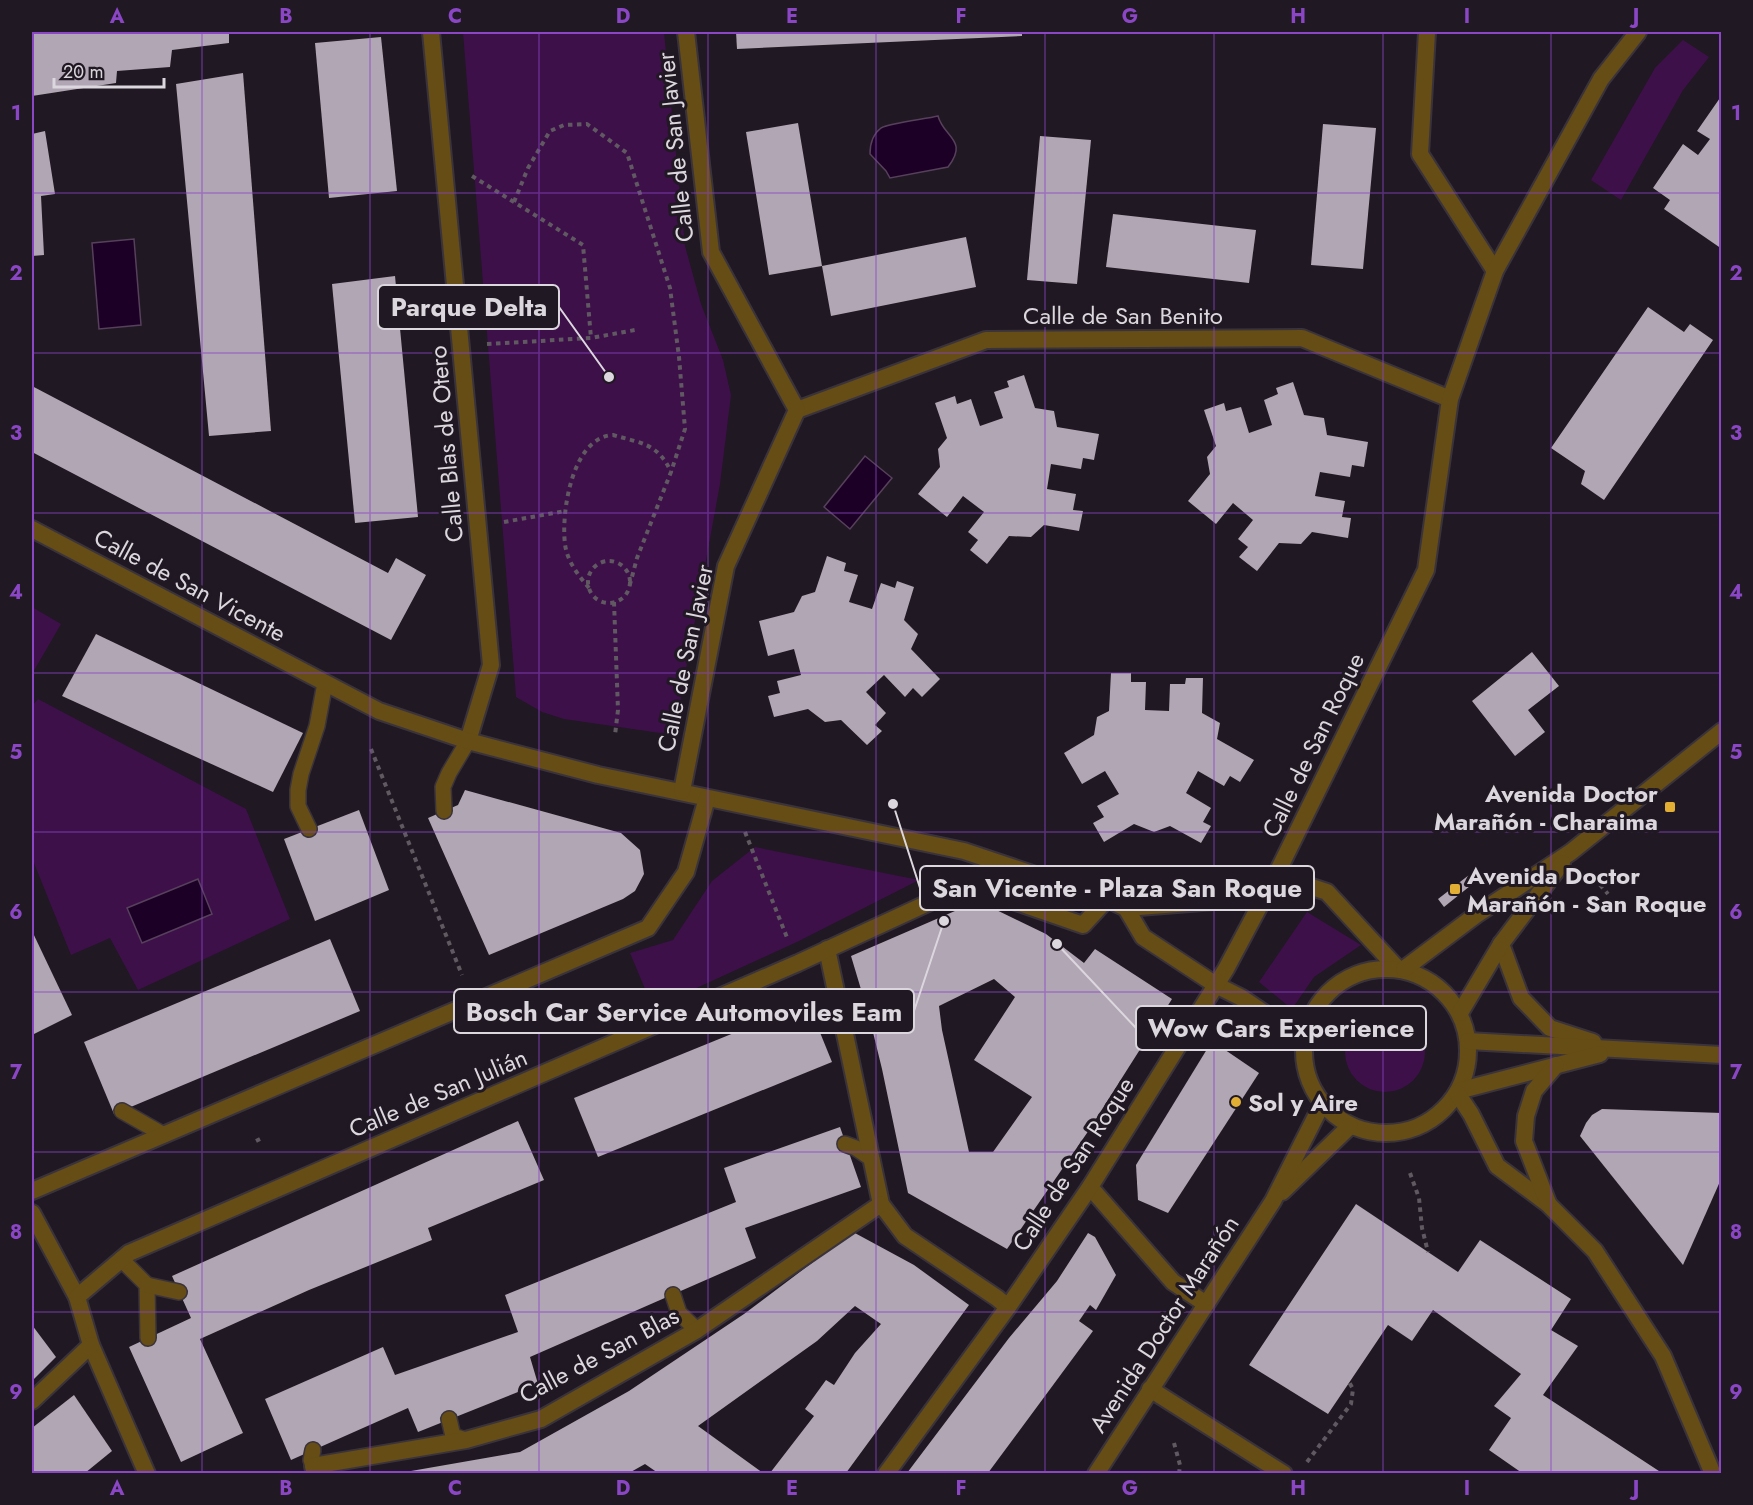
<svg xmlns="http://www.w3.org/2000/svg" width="1753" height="1505" viewBox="0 0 1753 1505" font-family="Jost,sans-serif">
	<rect width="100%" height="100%" fill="#201822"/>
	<g fill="#3d1049">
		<path d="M463 32H664L685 246 701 304 723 360 731 395 720 484 674 735 564 719 542 712 516 697Z"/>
		<path d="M1683 40 1709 57 1683 90 1621 200 1591 180 1655 68Z"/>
		<path d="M32 607 61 624 32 674Z"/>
		<path d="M38 699 246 809 290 919 138 990 110 938 71 955 32 858V706Z"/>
		<path d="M755 847 919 880 799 941 653 1008 630 953 673 940 712 881Z"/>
		<path d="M1307 912 1361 945 1314 977 1292 1009 1259 982Z"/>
		<circle cx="1385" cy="1052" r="40"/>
	</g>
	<g fill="#1c0025" stroke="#56405c" stroke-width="1.5">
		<path d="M938 116C944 138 969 140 948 167L890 178 886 171 870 154C870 144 873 134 881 128 889 123 926 119 938 116Z"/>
		<path d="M134 239 141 325 99 329 92 243Z"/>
		<path d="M865 456 892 478 850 529 824 507Z"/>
		<path d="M198 879 212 914 142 943 127 908Z"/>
	</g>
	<g fill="#b1a6b4" fill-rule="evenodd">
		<path d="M32 32H229V43L172 50 170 67 117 71 116 83 32 96Z"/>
		<path d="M736 32H1022V36L737 49Z"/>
		<path d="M381 37 397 191 329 198 315 43Z"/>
		<path d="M243 73 271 431 209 436 176 84Z"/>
		<path d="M1722 95V249L1664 209 1670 200 1653 188 1683 144 1698 155 1710 139 1697 131Z"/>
		<path d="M798 123 822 266 966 237 976 287 831 316 822 266 769 275 746 132Z"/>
		<path d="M1323 124 1376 128 1363 269 1311 265Z"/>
		<path d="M45 131 55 194 41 196 44 255 32 256V134Z"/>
		<path d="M1040 136 1091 140 1077 284 1027 280Z"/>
		<path d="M1113 214 1256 230 1249 283 1106 267Z"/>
		<path d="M395 276 418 517 355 523 332 284Z"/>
		<path d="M1648 307 1684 332 1690 324 1713 340 1604 500 1581 484 1585 471 1551 448Z"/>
		<path d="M1024 375 1035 408 1054 411 1057 427 1099 434 1094 460 1083 458 1081 469 1051 464 1047 489 1076 494 1073 510 1083 511 1079 531 1044 525 1031 537 1009 536 987 564 970 550 978 540 968 532 984 512 963 496 947 517 918 494 940 467 938 449 947 438 935 403 955 396 957 404 971 399 980 426 1003 418 994 392 1009 387 1007 381Z"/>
		<path d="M1293 382 1304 415 1324 418 1327 435 1368 442 1364 467 1352 465 1350 477 1320 472 1315 496 1345 501 1342 517 1351 518 1348 538 1312 532 1301 544 1279 543 1257 571 1239 557 1248 547 1238 539 1253 520 1233 503 1216 524 1188 501 1210 474 1207 457 1216 446 1204 410 1224 403 1226 411 1241 407 1249 433 1272 425 1264 400 1278 394 1276 388Z"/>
		<path d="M32 386 388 573 396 558 426 575 391 640 32 452Z"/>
		<path d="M827 556 846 563 844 571 858 575 849 602 872 609 881 583 895 588 897 581 914 587 904 620 918 634 911 649 940 679 922 697 913 688 905 697 884 675 866 692 886 713 875 725 882 731 867 745 841 720 825 722 808 709 774 717 768 696 780 693 777 681 801 675 794 649 768 656 759 621 794 612 802 596 815 592Z"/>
		<path d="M96 634 303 733 273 792 62 696Z"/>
		<path d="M1532 652 1559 686 1528 710 1545 732 1515 756 1472 701Z"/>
		<path d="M1111 673H1131V682H1146L1145 710 1169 711 1170 684H1185L1186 678H1203L1202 713 1220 723 1217 739 1254 760 1240 782 1230 776 1224 786 1198 771 1186 793 1211 808 1203 822 1211 826 1201 843 1170 826 1154 832 1134 824 1104 842 1093 823 1104 817 1097 806 1119 794 1105 771 1082 784 1064 753 1094 735 1097 717 1109 711Z"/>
		<path d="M465 790 621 833 640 850 644 874 635 891 623 899 489 955 428 818 458 805Z"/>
		<path d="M359 810 389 890 315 921 284 839Z"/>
		<path d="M1469 875 1475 882 1444 907 1438 899Z"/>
		<path d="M978 901 1046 934 1084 963 1095 949 1172 999 1087 1133 1007 1249 908 1193 882 1069 869 1016 851 956ZM994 979 1015 997 974 1060 1032 1097 993 1152H969L942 1030 939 1006Z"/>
		<path d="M32 931 72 1015 32 1035Z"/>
		<path d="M330 939 360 1011 114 1114 84 1042Z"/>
		<path d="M808 1003 832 1062 598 1157 574 1098Z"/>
		<path d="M1212 1041 1259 1073 1168 1213 1138 1200 1136 1165Z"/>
		<path d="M1602 1109 1722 1113V1177L1683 1265 1580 1136 1586 1123 1592 1115Z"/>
		<path d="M518 1121 544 1180 428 1228 432 1240 309 1290 200 1339 243 1433 181 1462 129 1347 191 1318 172 1276Z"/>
		<path d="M840 1127 861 1187 745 1228 756 1258 530 1357 538 1384 418 1432 408 1408 291 1460 265 1399 383 1347 395 1375 518 1332 505 1295 736 1202 724 1168Z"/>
		<path d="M1356 1204 1458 1272 1480 1240 1571 1299 1551 1330 1578 1346 1543 1395 1662 1473H1522L1489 1450 1511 1418 1494 1406 1521 1374 1433 1310 1412 1341 1388 1325 1328 1414 1249 1365Z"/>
		<path d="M853 1232 914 1265 969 1305 846 1473H770L814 1416 805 1409 826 1380 834 1385 855 1353 881 1324 855 1306 817 1341 698 1426 763 1473H658L645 1464 629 1473H407L411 1471 520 1452 629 1391 744 1314Z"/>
		<path d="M1088 1233 1095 1237 1116 1275 1096 1310 1090 1305 1079 1321 1093 1331 988 1473H907L1009 1338 1057 1281Z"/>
		<path d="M32 1325 56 1357 32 1381Z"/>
		<path d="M74 1395 112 1451 85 1473H32V1428Z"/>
	</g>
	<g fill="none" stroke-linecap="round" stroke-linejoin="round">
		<g stroke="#3a333c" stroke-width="18">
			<g id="service">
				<path d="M444 811 443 787 449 773 468 741"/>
				<path d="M309 829 298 806V790L301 774 317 726 325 683"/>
				<path d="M122 1111 164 1135"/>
				<path d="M845 1144 856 1148 872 1159"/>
				<path d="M121 1259 147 1285 148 1338"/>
				<path d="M147 1285 179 1292"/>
				<path d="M673 1295 679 1313 697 1330"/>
				<path d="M449 1419 453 1436 466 1440"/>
				<path d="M313 1466 311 1460 313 1450"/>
			</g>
		</g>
		<g stroke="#3a333c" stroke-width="20">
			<g id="minor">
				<path d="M431 32 491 665 468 741"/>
				<path d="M1427 32 1420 154 1495 271"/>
				<path d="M797 410 986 340 1302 338 1450 399"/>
				<path d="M32 529 379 711 468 741 598 775 964 851 1107 899 1126 908 1215 901 1276 875 1327 892 1398 969"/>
				<path d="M682 791 726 566 797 410 711 252 686 32"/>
				<path d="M1126 908 1143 937 1216 985 1242 998 1304 1040"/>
				<path d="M1501 944 1521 998 1550 1028 1593 1042"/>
				<path d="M827 949 881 1204 905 1236 997 1298 1008 1307"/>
				<circle cx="1386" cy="1051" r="82"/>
				<path d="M1404 969 1476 915 1571 852 1722 731"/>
				<path d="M1460 1013 1501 944 1562 863"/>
				<path d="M1468 1041 1722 1055"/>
				<path d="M1458 1091 1600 1054"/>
				<path d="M1457 1093 1471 1114 1497 1166 1548 1204 1595 1251 1663 1356 1713 1474"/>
				<path d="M1090 1187 1173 1282 1206 1304"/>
				<path d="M32 1191 648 928 686 872 707 798"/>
				<path d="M1282 1192 1350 1126"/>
				<path d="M1548 1203 1524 1141 1526 1116 1534 1091 1556 1065"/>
				<path d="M32 1213 77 1297 91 1345 147 1474"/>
				<path d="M77 1297 129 1253 798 963 967 885 1083 925 1107 899"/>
				<path d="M1150 1389 1284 1474"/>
				<path d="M32 1401 91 1345"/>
				<path d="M315 1474 313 1466 466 1440 541 1419 697 1330 881 1204"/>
				<path d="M886 1474 1008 1307 1090 1187 1226 969 1276 875 1426 570 1450 399 1495 271 1601 79 1638 32"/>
				<path d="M1096 1474 1273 1201 1322 1104"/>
			</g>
		</g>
		<g stroke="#605962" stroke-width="4" stroke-dasharray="4.5 4.5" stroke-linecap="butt">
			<path d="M472 176 583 245 591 338"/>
			<path d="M514 202 528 168 550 131 564 125 587 124 627 153 670 288 679 357 685 429 671 472"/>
			<path d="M487 344 591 338 635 330"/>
			<path d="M504 522 565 511"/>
			<circle cx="609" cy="582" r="21"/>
			<path d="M589 588C578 575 567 561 565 544 561 513 572 437 613 435 640 443 658 443 671 472L637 558 629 588"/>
			<path d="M614 602 618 710 615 735"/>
			<path d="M371 749 462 975"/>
			<path d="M745 832 788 940"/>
			<path d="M1594 878 1608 894"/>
			<path d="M256 1141 264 1137"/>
			<path d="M1410 1173 1419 1198 1422 1228 1428 1252"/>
			<path d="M1174 1443 1180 1465 1179 1474"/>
			<path d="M1307 1462 1351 1404 1353 1389 1349 1382"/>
		</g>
		<use href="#service" stroke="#654d15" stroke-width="15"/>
		<use href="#minor" stroke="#654d15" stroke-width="16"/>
	</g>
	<path fill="none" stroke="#8a46c4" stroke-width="1.5" stroke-opacity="0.55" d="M202 32V1474M370 32V1474M539 32V1474M708 32V1474M876 32V1474M1045 32V1474M1214 32V1474M1383 32V1474M1551 32V1474M32 193H1722M32 353H1722M32 513H1722M32 673H1722M32 832H1722M32 992H1722M32 1152H1722M32 1312H1722"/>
	<g fill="#e2af34" stroke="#201822" stroke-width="2">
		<rect x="1664" y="801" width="12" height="12" rx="3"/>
		<rect x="1449" y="883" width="12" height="12" rx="3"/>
		<circle cx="1236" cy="1102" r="6"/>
	</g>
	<g text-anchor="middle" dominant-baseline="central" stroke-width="6" stroke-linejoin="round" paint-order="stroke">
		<g font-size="24" fill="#dcd7de" stroke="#201822">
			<text transform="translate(675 147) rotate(-96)">Calle de San Javier</text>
			<text x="1123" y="315">Calle de San Benito</text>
			<text transform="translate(446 444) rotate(-95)">Calle Blas de Otero</text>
			<text transform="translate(190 585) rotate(28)">Calle de San Vicente</text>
			<text transform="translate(685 658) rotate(-78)">Calle de San Javier</text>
			<text transform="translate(1313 745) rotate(-64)">Calle de San Roque</text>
			<text transform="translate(438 1093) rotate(-23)">Calle de San Julián</text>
			<text transform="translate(1073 1164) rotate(-57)">Calle de San Roque</text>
			<text transform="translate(1164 1324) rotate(-57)">Avenida Doctor Marañón</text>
			<text transform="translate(599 1355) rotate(-28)">Calle de San Blas</text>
		</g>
		<g font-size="24" font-weight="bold" fill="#dcd7de" stroke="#201822" text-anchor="start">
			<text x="1658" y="793" text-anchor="end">Avenida Doctor<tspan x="1658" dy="28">Marañón - Charaima</tspan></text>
			<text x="1467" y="875">Avenida Doctor<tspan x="1467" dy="28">Marañón - San Roque</tspan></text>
			<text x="1248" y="1102">Sol y Aire</text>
		</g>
	</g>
	<path fill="none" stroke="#dcd7de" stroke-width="2" d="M609 377L559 307M893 804L920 888M944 921L914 1011M1057 944L1136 1028"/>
	<g fill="#dcd7de" stroke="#201822" stroke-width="2">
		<circle cx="609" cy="377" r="6"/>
		<circle cx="893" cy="804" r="6"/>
		<circle cx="944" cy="921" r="6"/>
		<circle cx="1057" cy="944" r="6"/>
	</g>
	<g fill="#201822" stroke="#dcd7de" stroke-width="2">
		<rect x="378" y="285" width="181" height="44" rx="6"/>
		<rect x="920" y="866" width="394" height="44" rx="6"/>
		<rect x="454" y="989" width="460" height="44" rx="6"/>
		<rect x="1136" y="1006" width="290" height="44" rx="6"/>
	</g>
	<g font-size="26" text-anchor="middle" font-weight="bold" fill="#dcd7de">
		<text x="469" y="316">Parque Delta</text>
		<text x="1117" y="897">San Vicente - Plaza San Roque</text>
		<text x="684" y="1021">Bosch Car Service Automoviles Eam</text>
		<text x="1281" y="1037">Wow Cars Experience</text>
	</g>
	<rect width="1753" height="1505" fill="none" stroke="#201822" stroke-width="66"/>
	<path d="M54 78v9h110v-9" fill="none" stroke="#dcd7de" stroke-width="3"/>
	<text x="63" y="78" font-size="18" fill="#dcd7de" stroke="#201822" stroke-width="4.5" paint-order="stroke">20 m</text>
	<rect x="33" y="33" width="1687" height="1439" fill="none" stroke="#8a46c4" stroke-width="2"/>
	<g font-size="20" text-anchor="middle" font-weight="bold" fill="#8a46c4">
		<text x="117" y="23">A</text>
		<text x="286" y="23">B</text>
		<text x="455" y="23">C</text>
		<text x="623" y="23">D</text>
		<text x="792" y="23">E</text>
		<text x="961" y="23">F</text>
		<text x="1130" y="23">G</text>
		<text x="1298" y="23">H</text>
		<text x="1467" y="23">I</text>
		<text x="1636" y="23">J</text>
		<text x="16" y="120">1</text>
		<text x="1736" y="120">1</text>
		<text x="16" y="280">2</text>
		<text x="1736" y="280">2</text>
		<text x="16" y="440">3</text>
		<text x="1736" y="440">3</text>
		<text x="16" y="599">4</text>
		<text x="1736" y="599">4</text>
		<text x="16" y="759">5</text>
		<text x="1736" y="759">5</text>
		<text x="16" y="919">6</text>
		<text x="1736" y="919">6</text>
		<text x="16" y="1079">7</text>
		<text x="1736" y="1079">7</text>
		<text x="16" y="1239">8</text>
		<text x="1736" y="1239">8</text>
		<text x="16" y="1399">9</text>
		<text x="1736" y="1399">9</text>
		<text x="117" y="1495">A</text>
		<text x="286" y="1495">B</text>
		<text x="455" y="1495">C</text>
		<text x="623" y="1495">D</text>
		<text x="792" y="1495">E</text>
		<text x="961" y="1495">F</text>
		<text x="1130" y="1495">G</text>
		<text x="1298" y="1495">H</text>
		<text x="1467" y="1495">I</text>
		<text x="1636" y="1495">J</text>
	</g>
</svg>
